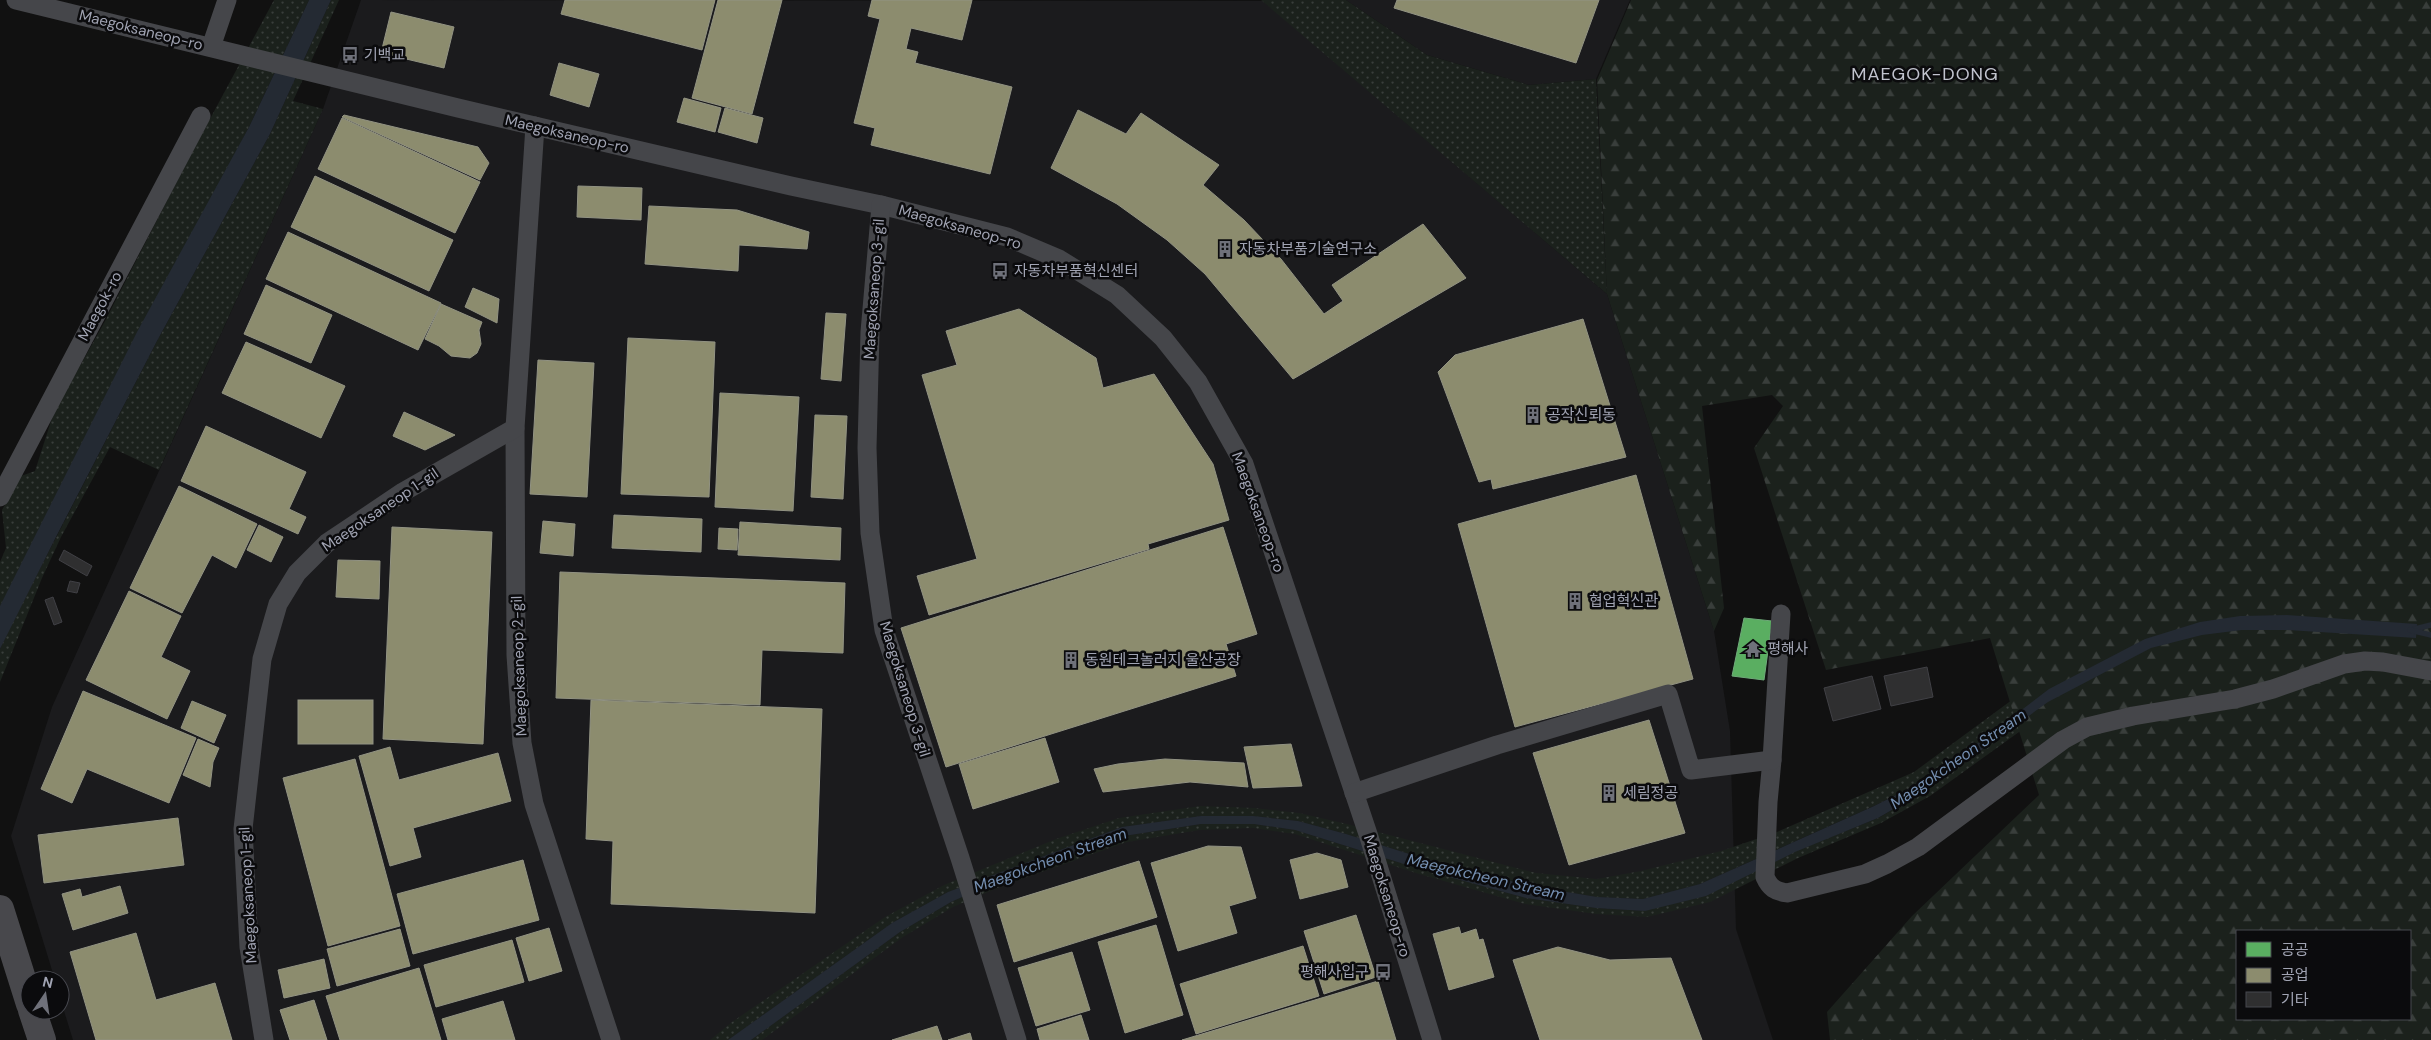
<svg xmlns="http://www.w3.org/2000/svg" width="2431" height="1040" viewBox="0 0 2431 1040" font-family="'DM Sans','Noto Sans KR',sans-serif">
	<defs>
		<pattern id="grass-dots" width="8" height="8" patternUnits="userSpaceOnUse" patternTransform="scale(1.25)"><rect width="8" height="8" fill="#1b211c"/><path d="M2 2h.1M6 6h.1" fill="none" stroke="#393e3b" stroke-width="1.8" stroke-linecap="round"/></pattern>
		<pattern id="forest-firs" width="22" height="20" patternUnits="userSpaceOnUse" patternTransform="scale(1.25)"><rect width="22" height="20" fill="#1b211c"/><path d="M5 1l3.5 6h-7zM16 11l3.5 6h-7z" fill="#393e3b"/></pattern>
	</defs>
	<rect width="100%" height="100%" fill="#111"/>
	<g fill="#1b1b1d">
		<path d="M361 0 1263 1 1607 294 1714 631 1730 731 1736 929 1773 1040H73L60 998V980H55L11 836 52 707 323 109Z"/>
		<path d="M1346 0H1630L1596 79 1529 85 1427 55Z"/>
	</g>
	<g fill="url(#grass-dots)">
		<path d="M274 0H309L249 127 0 607V562L6 548 2 510 21 476 35 471 53 415 67 389 104 323 190 156Z"/>
		<path d="M331 0H339L293 101 323 109 159 470 110 447 61 537 42 578 0 682V649L9 629 157 341 270 134Z"/>
		<path d="M1261 0H1346L1427 55 1529 85 1596 79 1607 294Z"/>
		<path d="M2200 622 1969 750 1920 783 1874 806 1700 884 1643 899 1597 897 1531 886 1422 858 1346 834 1298 821 1253 816H1201L1122 827 948 892 892 923 728 1040H710L732 1022 885 917 944 885 1056 839 1119 818 1200 806 1254 808 1299 813 1347 824 1536 873 1597 879 1641 871 1721 851 1777 832 1914 772 2043 677Z"/>
		<path d="M2048 702 2044 714 1930 796 1881 823 1798 858 1710 902 1647 917 1596 914 1525 904 1419 874 1295 834 1253 828 1200 830 1127 842 1002 886 953 907 903 937 762 1040H751L900 932 951 902 1000 880 1124 836 1201 824H1254L1295 830 1420 869 1526 898 1596 908 1645 911 1878 818 1925 791Z"/>
	</g>
	<path fill="url(#forest-firs)" fill-rule="evenodd" d="M1631 0H2431V1040H1830L1827 1012 1912 916 2039 795 1990 638 1826 670 1754 448 1783 406 1772 395 1702 406 1724 608 1714 631 1607 294 1597 80ZM2237 931H2410V1019H2237Z"/>
	<g fill="#242a33">
		<path d="M309 0H331L270 134 157 341 57 535 0 649V606L137 332 249 127Z"/>
		<path d="M2287 615 2417 624 2416 638 2287 630H2242L2202 635 2151 648 2048 702 1925 791 1878 818 1795 852 1706 896 1645 911 1596 908 1526 898 1420 869 1295 830 1254 824H1201L1124 836 1000 880 951 902 900 932 751 1040H728L892 923 948 892 1122 827 1201 816H1253L1298 821 1346 834 1422 858 1531 886 1597 897 1643 899 1700 884 1874 806 1920 783 1969 750 2049 689 2145 639 2200 622 2240 616Z"/>
	</g>
	<path fill="#5aae61" stroke="#6fab7a" d="M1744 618 1772 621 1764 680 1732 676Z"/>
	<g fill="#8c8c6e" stroke="#929383">
		<path d="M565 0H715L702 50 561 14Z"/>
		<path d="M718 0H782L752 114 692 98Z"/>
		<path d="M872 0H972L962 40 911 28 906 49 918 52 915 63 1012 87 990 174 871 145 875 128 854 123 880 19 868 16Z"/>
		<path d="M1397 0H1599L1576 63 1394 8Z"/>
		<path d="M391 12 454 27 444 68 381 53Z"/>
		<path d="M559 63 599 74 589 107 550 95Z"/>
		<path d="M684 98 721 108 715 132 677 122Z"/>
		<path d="M725 108 763 118 757 143 718 132Z"/>
		<path d="M1078 110 1126 134 1141 113 1219 165 1203 185 1244 220 1281 259 1324 314 1343 301 1332 285 1423 224 1466 278 1293 379 1205 274 1167 240 1117 204 1051 168Z"/>
		<path d="M344 115 478 147 489 163 480 180 342 117Z"/>
		<path d="M342 118 480 182 455 233 318 169Z"/>
		<path d="M315 176 453 240 429 291 291 227Z"/>
		<path d="M578 186 642 188 641 220 577 217Z"/>
		<path d="M649 206 737 210 809 232 807 249 739 245 738 271 645 264Z"/>
		<path d="M288 232 441 303 418 350 266 279Z"/>
		<path d="M266 285 332 315 311 363 244 334Z"/>
		<path d="M473 288 499 299 497 323 465 307Z"/>
		<path d="M441 304 482 322 479 330 481 344 477 353 470 358 451 356 439 346 425 339Z"/>
		<path d="M1019 309 1096 358 1103 388 1154 374 1213 464 1229 520 1148 544 1149 549 929 615 917 576 977 559 922 375 957 365 946 331Z"/>
		<path d="M826 313 846 314 841 381 821 379Z"/>
		<path d="M1583 319 1626 457 1493 489 1491 479 1479 482 1438 372 1455 355Z"/>
		<path d="M628 338 715 342 709 497 621 494Z"/>
		<path d="M246 342 345 386 321 438 222 393Z"/>
		<path d="M538 360 594 363 587 497 530 494Z"/>
		<path d="M720 393 799 397 793 511 715 507Z"/>
		<path d="M404 412 455 435 425 450 393 436Z"/>
		<path d="M815 415 847 416 843 499 811 497Z"/>
		<path d="M206 426 306 472 289 509 306 517 298 534 181 481Z"/>
		<path d="M1636 475 1693 679 1515 727 1458 524Z"/>
		<path d="M179 486 257 524 236 568 212 555 182 613 130 588Z"/>
		<path d="M614 515 702 519 701 552 612 548Z"/>
		<path d="M543 521 575 524 573 556 540 553Z"/>
		<path d="M740 522 841 528 840 560 738 555Z"/>
		<path d="M259 525 283 537 271 562 247 550Z"/>
		<path d="M392 527 492 532 483 744 383 739Z"/>
		<path d="M1223 527 1257 634 1226 644 1236 676 946 767 901 628Z"/>
		<path d="M719 528 738 529 737 550 718 549Z"/>
		<path d="M338 560 380 561 379 599 336 597Z"/>
		<path d="M560 572 845 583 843 653 762 650 760 705 556 698Z"/>
		<path d="M129 591 181 616 161 657 190 671 167 719 86 680Z"/>
		<path d="M83 691 196 738 169 803 87 769 72 803 41 789Z"/>
		<rect x="298" y="700" width="75" height="44"/>
		<path d="M591 700 822 709 815 913 611 904 613 841 586 839Z"/>
		<path d="M192 701 226 715 214 743 181 728Z"/>
		<path d="M1649 720 1685 833 1569 865 1533 753Z"/>
		<path d="M1045 738 1059 782 973 809 959 764Z"/>
		<path d="M198 739 219 748 213 762 210 787 183 775Z"/>
		<path d="M1291 744 1302 786 1253 788 1244 747Z"/>
		<path d="M390 747 399 780 498 753 511 801 413 828 421 857 390 866 359 756Z"/>
		<path d="M355 759 400 926 328 946 283 778Z"/>
		<path d="M1165 759 1244 763 1248 787 1190 782 1103 792 1094 769 1118 764Z"/>
		<path d="M178 818 184 865 44 883 38 835Z"/>
		<path d="M1208 846 1241 847 1256 898 1229 906 1237 933 1178 951 1151 863Z"/>
		<path d="M1317 853 1341 860 1348 887 1300 899 1290 860Z"/>
		<path d="M523 860 539 920 413 954 397 894Z"/>
		<path d="M1139 861 1157 917 1014 962 997 905Z"/>
		<path d="M120 886 128 913 73 930 62 894 80 889 82 897Z"/>
		<path d="M1356 915 1376 977 1324 994 1304 931Z"/>
		<path d="M1156 925 1183 1015 1125 1033 1098 942Z"/>
		<path d="M1459 927 1461 934 1476 929 1479 940 1483 939 1494 977 1449 990 1433 934Z"/>
		<path d="M549 928 562 971 529 981 516 938Z"/>
		<path d="M400 929 410 966 337 986 327 949Z"/>
		<path d="M136 933 156 1000 215 983 232 1040H96L70 952Z"/>
		<path d="M512 940 524 982 436 1007 424 965Z"/>
		<path d="M1303 946 1319 996 1196 1034 1180 984Z"/>
		<path d="M1558 947 1610 960 1671 958 1702 1040H1540L1513 960Z"/>
		<path d="M1072 952 1090 1010 1036 1026 1018 968Z"/>
		<path d="M324 959 330 988 284 998 278 970Z"/>
		<path d="M419 968 441 1040H340L326 996Z"/>
		<path d="M1378 981 1396 1040H1182Z"/>
		<path d="M314 1000 327 1040H290L280 1010Z"/>
		<path d="M503 1001 515 1040H448L442 1019Z"/>
		<path d="M1081 1015 1089 1040H1040L1037 1029Z"/>
		<path d="M937 1026 942 1040H892Z"/>
		<path d="M970 1033 972 1040H948Z"/>
	</g>
	<g fill="none" stroke-linecap="round" stroke-linejoin="round">
		<g stroke="#242a33" stroke-width="5.5">
			<path d="M2415 629 2431 625"/>
			<path d="M2410 630 2431 635"/>
		</g>
	</g>
	<g fill="#2f2f30" stroke="#404045">
		<path d="M64 550 92 566 87 576 59 560Z"/>
		<path d="M70 581 80 583 77 593 67 591Z"/>
		<path d="M53 597 62 622 54 625 45 600Z"/>
		<path d="M1927 667 1933 697 1891 706 1884 676Z"/>
		<path d="M1872 676 1881 709 1833 721 1824 688Z"/>
	</g>
	<g fill="none" stroke-linecap="round" stroke-linejoin="round">
		<g stroke="#45464a" stroke-width="19">
			<path d="M16 0 458 108 791 186 881 205 1007 237 1059 259 1117 295 1163 338 1198 382 1244 464 1369 837 1432 1040"/>
			<path d="M211 47 227 0"/>
			<path d="M881 205 870 332 867 448 870 533 884 630 960 858 1017 1040"/>
			<path d="M515 428 516 655 522 743 534 804 611 1040"/>
			<path d="M0 497 201 116"/>
			<path d="M1772 760 1768 802 1765 877C1770 888 1775 891 1787 893L1865 874 1887 864 1918 847 2063 740 2087 727 2133 716 2235 699 2273 689 2344 664 2365 661 2383 662 2431 671"/>
			<path d="M1354 793 1497 745 1668 694 1691 770 1772 760 1781 614"/>
			<path d="M264 1040 249 947 243 829 262 659 278 604 297 573 327 543 403 492 515 428 535 126"/>
		</g>
		<g stroke="#48484c" stroke-width="28">
			<path d="M0 909 30 1004"/>
			<path d="M32 1010 42 1040"/>
		</g>
	</g>
	<defs>
		<g id="bus-bare" transform="scale(1.35)"><path d="M-5-6H5V4H4V6H2V4H-2V6H-4V4H-5ZM-3.5-4V0h7V-4ZM-3.5 1.2v1.5H-2V1.2ZM2 1.2v1.5H3.5V1.2Z" fill="#6f717a" stroke="#0b0b0d" stroke-width="2.5" paint-order="stroke"/></g>
		<g id="building-bare" transform="scale(1.35)"><path d="M-4-6H4V6H1V3H-1V6H-4ZM-2.5-4.3h1.7v1.8h-1.7ZM.8-4.3h1.7v1.8H.8ZM-2.5-1h1.7V.8h-1.7ZM.8-1h1.7V.8H.8Z" fill="#6f717a" stroke="#0b0b0d" stroke-width="2.5" paint-order="stroke"/></g>
		<g id="temple-bare" transform="scale(1.35)"><path d="M0-6L5-2H3V0L6.5 2.5H4V6H1.5V3h-3V6H-4V2.5H-6.5L-3 0V-2H-5Z" fill="#6f717a" stroke="#0b0b0d" stroke-width="2.5" paint-order="stroke"/></g>
	</defs>
	<g fill-rule="evenodd">
		<use href="#bus-bare" x="350" y="55"/>
		<use href="#building-bare" x="1225" y="249"/>
		<use href="#bus-bare" x="1000" y="271"/>
		<use href="#building-bare" x="1533" y="415"/>
		<use href="#building-bare" x="1575" y="601"/>
		<use href="#temple-bare" x="1753" y="649"/>
		<use href="#building-bare" x="1071" y="660"/>
		<use href="#building-bare" x="1609" y="793"/>
		<use href="#bus-bare" x="1383" y="972"/>
	</g>
	<g text-anchor="middle" dominant-baseline="central" stroke-width="5" stroke-linejoin="round" paint-order="stroke">
		<g font-size="15" fill="#a1a4b3" stroke="#0b0b0d">
			<text transform="translate(141 30) rotate(14)">Maegoksaneop-ro</text>
			<text transform="translate(567 134) rotate(13)">Maegoksaneop-ro</text>
			<text transform="translate(960 227) rotate(16)">Maegoksaneop-ro</text>
			<text transform="translate(874 289) rotate(-86)">Maegoksaneop 3-gil</text>
			<text transform="translate(100 306) rotate(-62)">Maegok-ro</text>
			<text transform="translate(380 510) rotate(-34)">Maegoksaneop 1-gil</text>
			<text transform="translate(1258 512) rotate(70)">Maegoksaneop-ro</text>
			<text transform="translate(519 666) rotate(-92)">Maegoksaneop 2-gil</text>
			<text transform="translate(905 689) rotate(73)">Maegoksaneop 3-gil</text>
			<text transform="translate(248 895) rotate(-93)">Maegoksaneop 1-gil</text>
			<text transform="translate(1387 896) rotate(73)">Maegoksaneop-ro</text>
		</g>
		<g font-size="15" fill="#a1a4b3" stroke="#0b0b0d" text-anchor="start">
			<text x="364" y="55">기백교</text>
			<text x="1239" y="249">자동차부품기술연구소</text>
			<text x="1014" y="271">자동차부품혁신센터</text>
			<text x="1547" y="415">공작신뢰동</text>
			<text x="1589" y="601">협업혁신관</text>
			<text x="1767" y="649">평해사</text>
			<text x="1085" y="660">동원테크놀러지 울산공장</text>
			<text x="1623" y="793">세림정공</text>
			<text x="1369" y="972" text-anchor="end">평해사입구</text>
		</g>
		<g font-size="16" font-style="italic" fill="#758fb1" stroke="#0b0b0d">
			<text transform="translate(1958 759) rotate(-35)">Maegokcheon Stream</text>
			<text transform="translate(1050 860) rotate(-20)">Maegokcheon Stream</text>
			<text transform="translate(1486 877) rotate(13)">Maegokcheon Stream</text>
		</g>
		<g font-size="18" letter-spacing="1" fill="#c2c4cf" stroke="#0b0b0d">
			<text x="1925" y="74">MAEGOK-DONG</text>
		</g>
	</g>
	<rect x="2236" y="930" width="175" height="90" fill="#0b0b0d" stroke="#47484f"/>
	<rect x="2246" y="942" width="25" height="15" fill="#5aae61" stroke="#47484f"/>
	<text x="2281" y="955" font-size="15" fill="#a1a4b3">공공</text>
	<rect x="2246" y="968" width="25" height="15" fill="#8c8c6e" stroke="#47484f"/>
	<text x="2281" y="980" font-size="15" fill="#a1a4b3">공업</text>
	<rect x="2246" y="992" width="25" height="15" fill="#2f2f30" stroke="#47484f"/>
	<text x="2281" y="1005" font-size="15" fill="#a1a4b3">기타</text>
	<g transform="translate(45 995) rotate(13)"><circle r="24" fill="#0b0b0d" stroke="#47484f"/>
	<path d="M0-4L9 19L0 12L-9 19Z" fill="#6f717a"/>
	<text y="-8" font-size="14" font-weight="bold" text-anchor="middle" fill="#a1a4b3">N</text>
	</g>
</svg>
